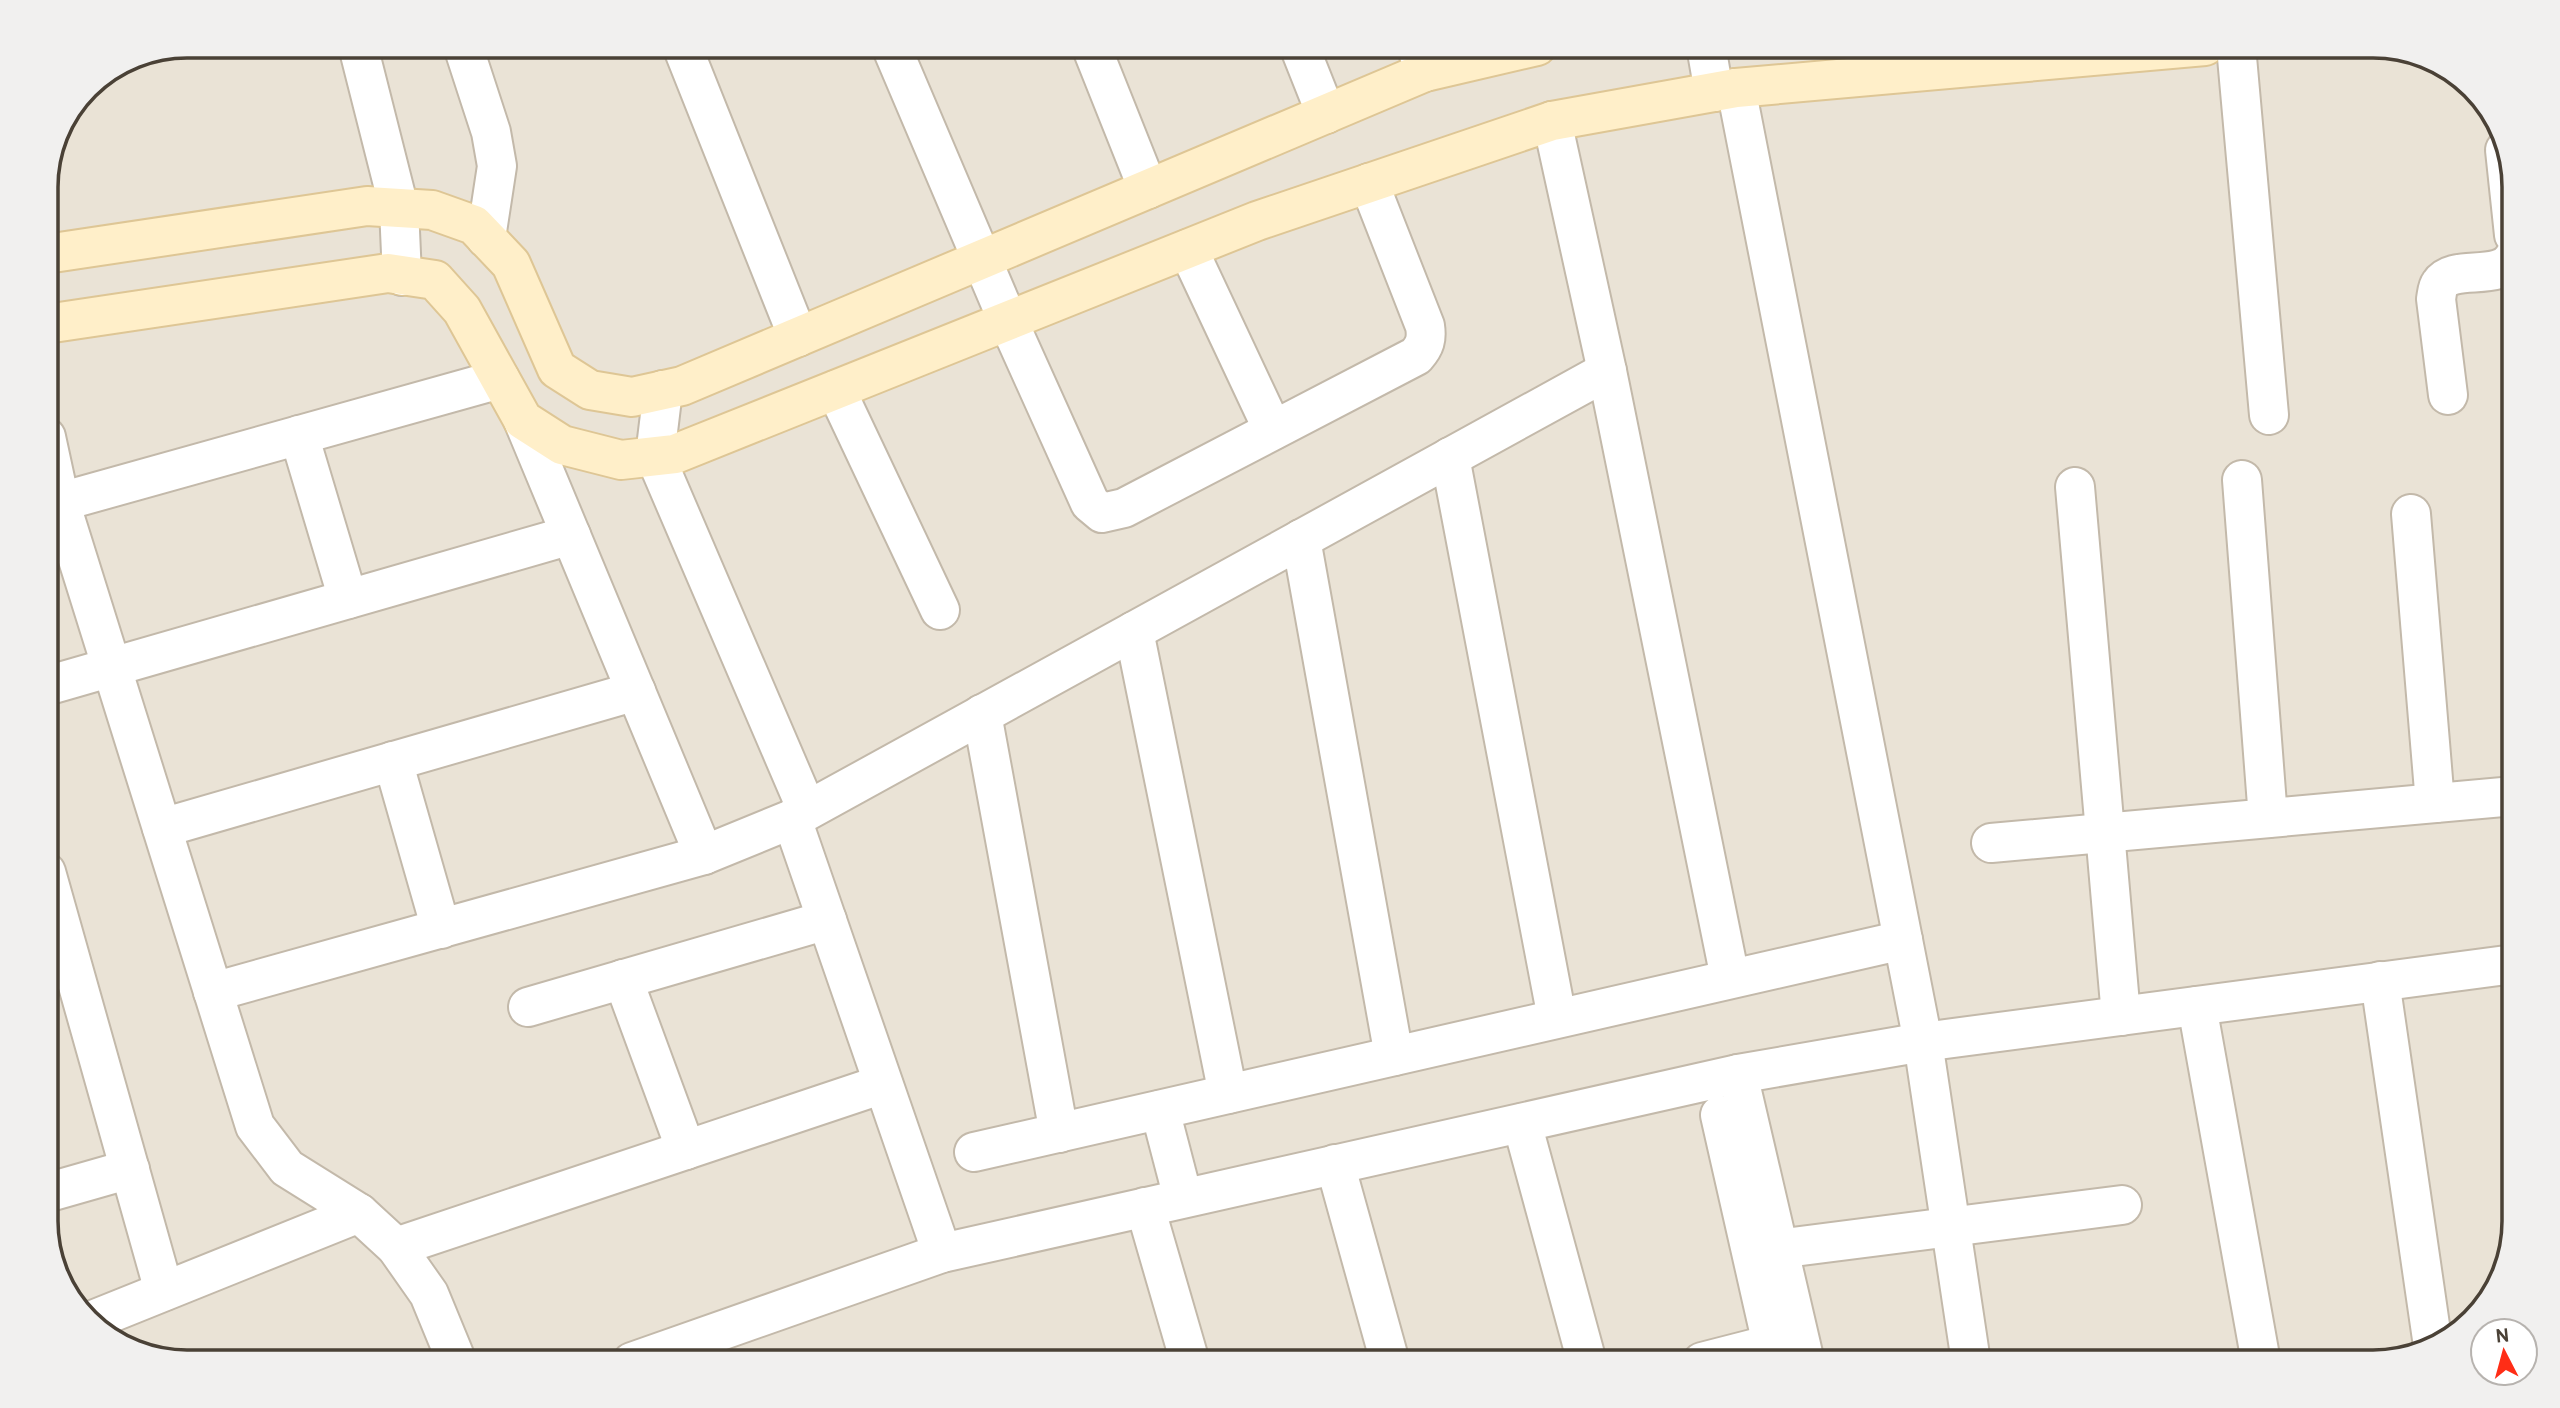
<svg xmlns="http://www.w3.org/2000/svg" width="2560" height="1408" viewBox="0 0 2560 1408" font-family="Overpass,sans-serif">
	<rect width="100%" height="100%" fill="#f6f1e8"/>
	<path fill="#eae3d6" d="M187 46H2373L2443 64 2491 109 2514 178V1221L2496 1291 2444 1343 2373 1362H187L117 1344 65 1292 46 1230V178L56 132 87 87 133 56Z"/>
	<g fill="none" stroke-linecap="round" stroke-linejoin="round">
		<g stroke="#c3b9aa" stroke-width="42">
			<g id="street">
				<path d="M358 46 399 208 402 276"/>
				<path d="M463 46 491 132 497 166 486 238"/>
				<path d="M682 46 798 337"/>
				<path d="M891 46 1008 321 1090 503 1102 513 1124 508 1416 356C1425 346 1427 339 1425 326L1369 183"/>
				<path d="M1091 46 1148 189"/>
				<path d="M1299 46 1326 114"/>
				<path d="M1416 46 1425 72"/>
				<path d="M1706 46 1714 92"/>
				<path d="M2236 46 2269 415"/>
				<path d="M1736 88 1923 1042 1971 1362"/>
				<path d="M1552 121 1607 371 1730 978"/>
				<path d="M2505 150 2514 235"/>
				<path d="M1188 249 1273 430"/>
				<path d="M663 390 655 456 807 810"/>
				<path d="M836 390 940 610"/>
				<path d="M2448 395 2436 299C2437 294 2437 288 2440 284 2453 263 2500 283 2514 257"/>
				<path d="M523 420 704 855"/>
				<path d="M299 435 348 599"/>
				<path d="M46 437 60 502 255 1126 287 1168 359 1213 396 1247 429 1294 457 1362"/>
				<path d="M1450 457 1557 1018"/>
				<path d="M2242 480 2268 818"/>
				<path d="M2075 487 2121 1016"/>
				<path d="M60 502 500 379"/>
				<path d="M2411 514 2435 803"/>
				<path d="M1301 539 1394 1056"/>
				<path d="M1134 631 1228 1094"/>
				<path d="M46 686 571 535"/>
				<path d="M982 714 1059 1133"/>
				<path d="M393 761 441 929"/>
				<path d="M792 819 942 1253"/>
				<path d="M162 828 636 691"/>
				<path d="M1991 843 2514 796"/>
				<path d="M46 872 164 1291"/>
				<path d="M623 979 686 1150"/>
				<path d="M2380 981 2433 1346"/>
				<path d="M213 992 704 855 792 819 1607 371"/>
				<path d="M2197 1006 2261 1362"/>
				<path d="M528 1007 827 920"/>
				<path d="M1738 1074 1805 1362"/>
				<path d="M1160 1110 1183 1198"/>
				<path d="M1720 1115 1776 1362"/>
				<path d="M1522 1123 1587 1362"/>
				<path d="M974 1152 1903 940"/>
				<path d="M1335 1164 1390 1362"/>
				<path d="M46 1193 130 1169"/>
				<path d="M1145 1207 1190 1362"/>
				<path d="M396 1247 883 1084"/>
				<path d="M1778 1249 2122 1205"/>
				<path d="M93 1320 359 1213"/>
				<path d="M632 1362 942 1253 1738 1074 1923 1042 2514 964"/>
				<path d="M1702 1362 1772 1344"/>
			</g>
		</g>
		<g stroke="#dec695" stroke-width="42">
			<g id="secondary">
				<path d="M46 254 367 206 432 210 474 225 511 264 557 369 590 390 632 397 682 386 1425 72 1537 46"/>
				<path d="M46 324 388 273 435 280 462 310 523 420 562 445 621 460 675 454 1257 221 1552 121 1736 88 2205 46"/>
			</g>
		</g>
		<use href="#street" stroke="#fff" stroke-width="38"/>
		<use href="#secondary" stroke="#ffefc9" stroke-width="38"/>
	</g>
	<path d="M0 0H2560V1408H0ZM187 58H2373A129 129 0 0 1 2502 187V1221A129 129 0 0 1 2373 1350H187A129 129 0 0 1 58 1221V187A129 129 0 0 1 187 58Z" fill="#f1f0ef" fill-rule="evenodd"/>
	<path fill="none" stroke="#4a4136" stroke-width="3.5" d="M187 58H2373A129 129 0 0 1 2502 187V1221A129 129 0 0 1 2373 1350H187A129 129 0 0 1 58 1221V187A129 129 0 0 1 187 58Z"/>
	<g transform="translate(2504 1352) rotate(354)"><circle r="33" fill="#ffffff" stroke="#b7b3af" stroke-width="2"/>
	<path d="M0-5L12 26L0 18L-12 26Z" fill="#ff2d16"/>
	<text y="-10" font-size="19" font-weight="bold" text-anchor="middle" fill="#4a4136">N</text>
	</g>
</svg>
